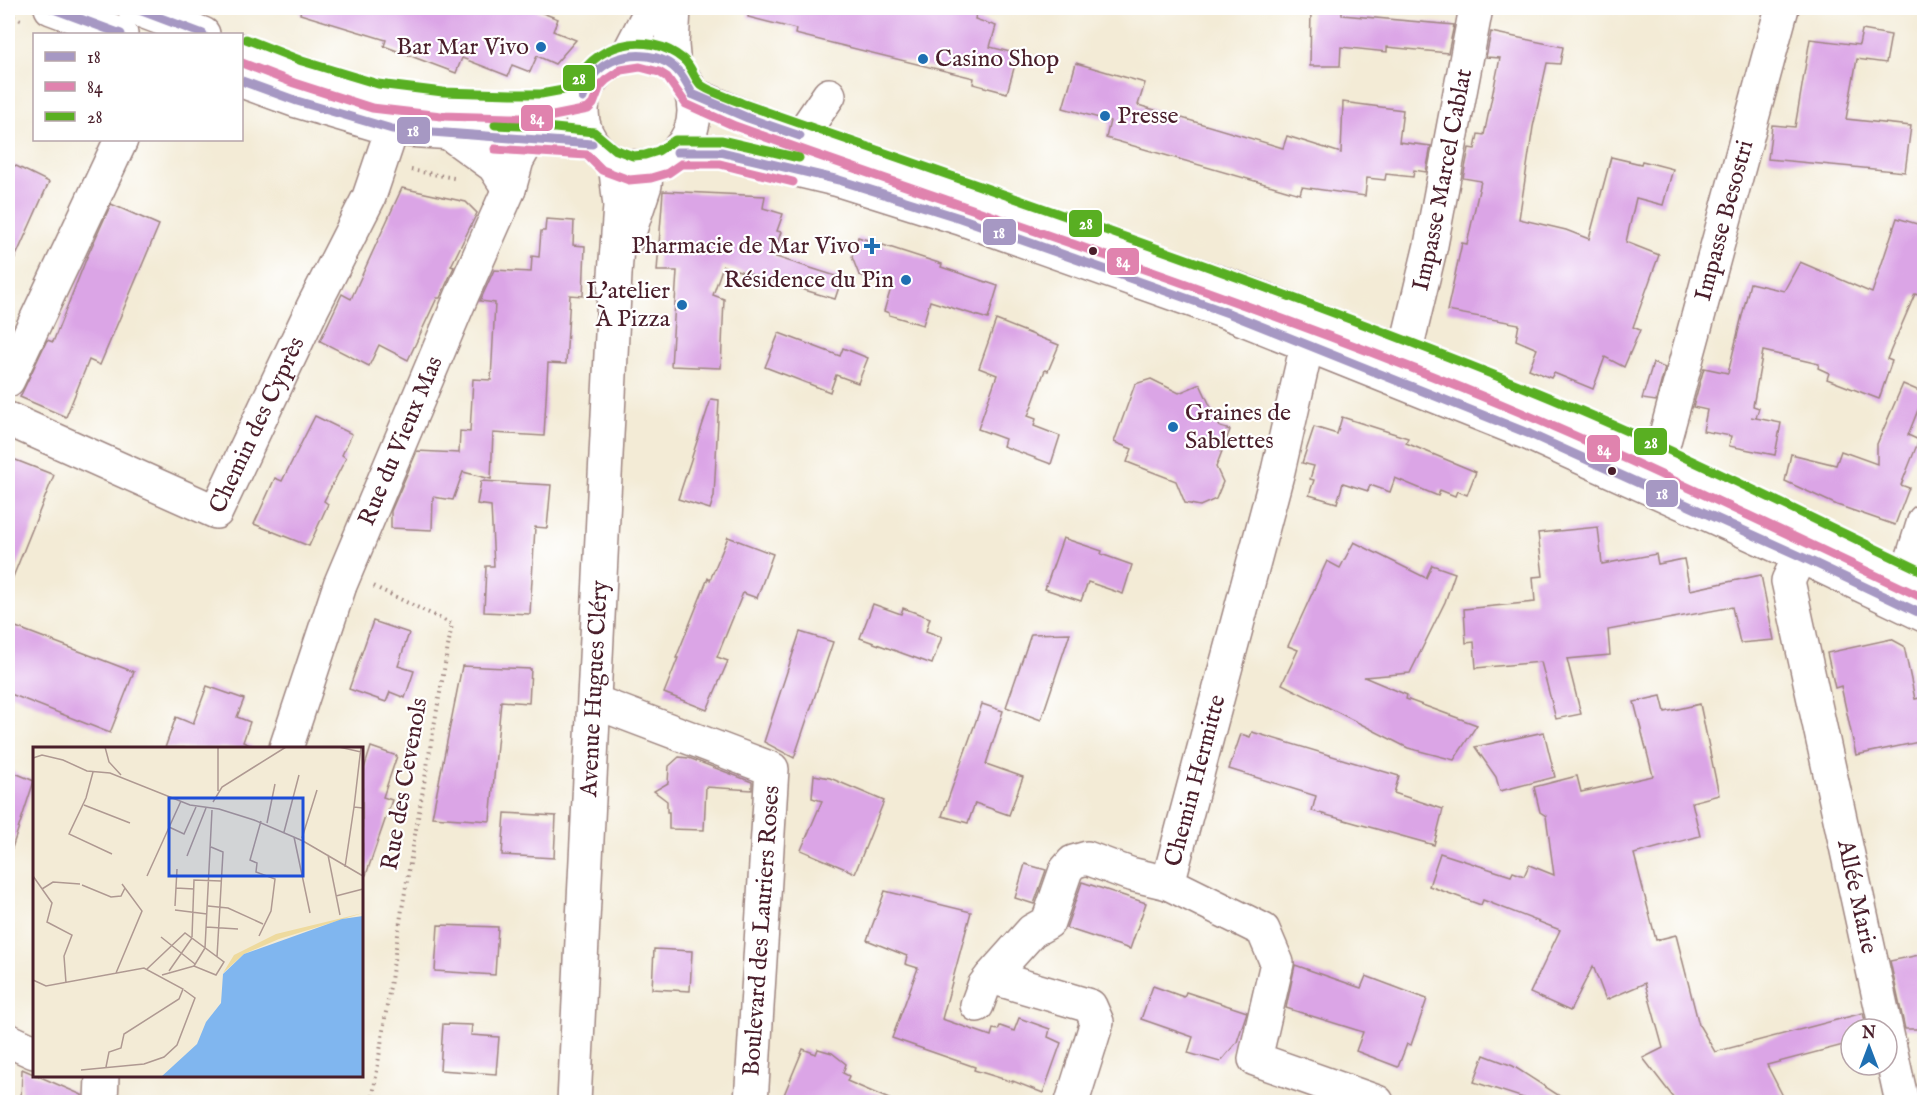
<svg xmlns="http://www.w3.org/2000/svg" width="1932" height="1110" viewBox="0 0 1932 1110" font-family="'IM FELL English',serif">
	<rect width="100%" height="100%" fill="#fff"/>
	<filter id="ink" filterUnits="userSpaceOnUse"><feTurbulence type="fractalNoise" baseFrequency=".0167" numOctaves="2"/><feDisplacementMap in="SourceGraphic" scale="12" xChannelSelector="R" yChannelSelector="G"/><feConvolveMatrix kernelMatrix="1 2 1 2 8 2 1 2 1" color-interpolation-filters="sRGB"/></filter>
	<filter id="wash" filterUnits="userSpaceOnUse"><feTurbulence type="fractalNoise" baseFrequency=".008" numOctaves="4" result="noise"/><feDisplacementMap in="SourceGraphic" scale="24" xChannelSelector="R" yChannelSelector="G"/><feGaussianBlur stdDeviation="1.35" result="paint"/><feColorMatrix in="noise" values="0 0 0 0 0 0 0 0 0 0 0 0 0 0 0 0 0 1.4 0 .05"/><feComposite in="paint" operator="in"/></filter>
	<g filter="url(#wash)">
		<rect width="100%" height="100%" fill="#f3ebd6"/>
		<g id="blocks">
			<g fill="#dba5e6">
				<path d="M301 8H530L558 19 553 31 576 40 555 64 537 56 530 72 512 65 508 76 462 58 456 73 384 46 386 40 300 14Z"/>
				<path d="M749 8H977L975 19 996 26 990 47 1018 54 1007 93 973 84 974 78 795 34 796 29 748 17Z"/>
				<path d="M1311 8H1342V15L1454 25 1448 53 1387 47V52L1341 47 1340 66H1310Z"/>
				<path d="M1862 30 1891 35 1886 63 1857 59 1846 119 1911 126 1905 172 1768 159 1772 125 1795 127 1810 39 1859 45Z"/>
				<path d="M1491 32 1563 47 1560 64 1547 63 1533 127 1519 219 1566 230 1589 239 1611 157 1641 164 1642 161 1673 169 1663 205 1636 198 1626 242 1659 255 1633 327 1640 330 1624 367 1605 357 1593 389 1554 373 1551 378 1529 369 1537 349 1516 340 1519 324 1447 311 1462 243 1467 244 1481 181 1463 178 1469 148 1475 149 1478 134 1484 135 1500 58 1486 57Z"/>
				<path d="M1076 63 1145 83 1138 105 1283 148 1287 136 1341 153 1343 102 1403 110 1399 142 1431 146 1426 172 1414 170 1413 177 1386 174 1385 180 1367 178 1365 196 1302 187 1300 194 1106 138 1110 121 1063 108Z"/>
				<path d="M8 162 49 182 8 274Z"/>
				<path d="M402 188 466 202 477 213 451 266 454 267 440 298H437L408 360 379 345 369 366 320 341 342 294 351 299Z"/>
				<path d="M663 191 765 196 763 208 783 214 777 231 781 232 773 256 842 278 835 299 723 266 713 295 724 299 721 368 671 366 677 271H657Z"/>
				<path d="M111 204 159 225 100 365 89 360 66 417 20 397 47 340 53 342 87 257Z"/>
				<path d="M1897 218 1924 226V297L1915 294 1887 359 1892 361 1879 399 1827 379 1829 373 1818 368 1819 364 1763 351 1753 406 1759 408 1756 418 1751 417 1781 423 1775 455 1729 446 1731 436 1703 431 1707 410 1693 407 1704 368 1728 373 1750 283 1784 291 1800 262 1872 293Z"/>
				<path d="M546 219 574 221 573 245 585 246 583 296 570 295 566 364 548 363 544 436 493 433 491 479 463 472 453 500 433 497 432 530 391 528V511L417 451 459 453 460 431 470 432 473 379 491 380 495 303 480 301 494 270 531 272 532 256 539 257 541 231H545Z"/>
				<path d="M858 237 942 264 941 267 998 286 988 319 930 301 923 325 889 315V313L884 311 892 285 859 275 852 257Z"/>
				<path d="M996 320 1059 345 1048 371 1045 370 1028 416 1036 419 1034 426 1060 436 1051 464 1003 446 1005 439 978 429 997 375 979 368Z"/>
				<path d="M779 333 840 356 843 348 868 358 858 383 836 375 830 392 765 367Z"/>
				<path d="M1653 363 1665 368 1656 401 1642 399Z"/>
				<path d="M1151 379 1179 393 1200 384 1220 427 1230 430 1216 467 1223 482 1216 499 1200 506 1185 503 1176 481 1127 462 1132 449 1114 442 1135 384Z"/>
				<path d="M1903 384 1924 393V395L1908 435 1919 440 1901 485 1909 488 1895 525 1837 505 1785 481 1791 454 1836 465 1841 451 1877 464V444Z"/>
				<path d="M711 399 719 400 714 496 710 509 678 499Z"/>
				<path d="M315 416 352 434 342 455 346 458 324 501 328 504 309 546 254 524 275 478 282 481Z"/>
				<path d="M1342 417 1408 438 1406 443 1476 472 1467 495 1457 491 1455 496 1440 490 1438 496 1395 478 1390 492 1370 485 1368 491 1343 483 1337 503 1309 495 1314 480 1310 479 1314 466 1302 463 1314 427 1337 434Z"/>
				<path d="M8 457 54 475 9 587 8 586Z"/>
				<path d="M481 481 551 485 547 528 535 527 530 614 484 612 486 566H494L491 506 477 504Z"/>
				<path d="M1598 527 1602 564 1656 554 1658 564 1684 559 1690 590 1761 575 1774 640 1740 643 1732 607 1608 630 1610 655 1567 659 1581 714 1556 719 1541 662 1476 668 1474 642 1466 643 1464 609 1535 602 1533 577 1543 576 1538 533Z"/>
				<path d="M728 537 773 554 757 598 743 593 717 657 728 661 707 710 664 693 678 658H676L708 578 710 580Z"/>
				<path d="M1063 538 1102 551 1101 554 1132 565 1123 594 1088 582 1081 601 1045 589Z"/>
				<path d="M1354 542 1426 578 1432 565 1455 573 1445 602 1410 673 1364 677 1407 695 1406 699 1477 725 1454 760 1408 748 1282 684 1298 650 1288 646 1327 561 1340 568Z"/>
				<path d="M873 604 901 614 903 608 930 618 926 631 942 637 932 664 860 638Z"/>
				<path d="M373 621 409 633 398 666 414 671 405 698 390 692 386 702 349 689Z"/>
				<path d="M8 624 134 672 110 733 8 693Z"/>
				<path d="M800 632 833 642 794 758 764 742Z"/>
				<path d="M1070 633 1041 720 1006 707 1031 634Z"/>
				<path d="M1891 639 1904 646 1915 699 1924 697V741L1856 755 1841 686 1835 688 1827 653Z"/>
				<path d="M462 666 531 669 529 703 501 701 490 821 432 817Z"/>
				<path d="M207 686 244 699 237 717 250 722 243 742 252 746V748H165L176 717 193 724Z"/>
				<path d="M1661 696 1665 712 1700 704 1719 795 1692 802 1700 836 1634 854 1656 940 1676 935 1699 1025 1715 1052 1863 1013 1867 1029H1851V1043L1767 1065 1786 1102H1677L1643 1058 1663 1048 1645 983 1606 1000 1593 966 1570 1011 1530 993 1560 930 1483 900 1481 905 1429 886 1440 853 1511 876 1513 872 1524 876 1529 865 1554 875 1546 816 1540 812 1534 787 1577 776 1581 792 1653 776 1634 702Z"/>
				<path d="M982 704 1003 711 986 764 1023 777 1009 815 975 803 968 823 942 816Z"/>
				<path d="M1252 732 1399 776 1394 793 1443 809 1434 845 1312 811 1316 796 1229 769 1241 734 1250 737Z"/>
				<path d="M1544 732 1555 777 1500 791 1496 777 1475 747Z"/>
				<path d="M371 747 397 756 383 797 392 800 366 875H362V775Z"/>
				<path d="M679 757 689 758 752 782V790L706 787 704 830 669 829V812H667V801L654 791 668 783 669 766Z"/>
				<path d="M8 770 34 781 12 848 8 847Z"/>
				<path d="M814 775 830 778 884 801 855 873 801 850 822 801 812 798Z"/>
				<path d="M505 813 556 816 554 858 502 855Z"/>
				<path d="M1025 864 1046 870 1034 904 1015 898Z"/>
				<path d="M1082 882 1146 903 1130 949 1066 928Z"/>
				<path d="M885 891 971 912 942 1019 991 1036 993 1029 998 1030 1000 1026 1014 1031 1019 1018 1050 1029 1048 1037 1061 1043 1043 1093 1013 1081V1082L974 1070 975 1067 892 1038 918 968 905 964 907 956 867 940Z"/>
				<path d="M438 925 498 927 495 975 435 971Z"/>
				<path d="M654 949 692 951 690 991 652 989Z"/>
				<path d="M1924 954V1029H1905L1890 961Z"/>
				<path d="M1295 965 1361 988 1366 976 1427 999 1411 1045 1407 1044 1398 1067 1356 1051 1363 1032 1286 1008Z"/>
				<path d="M1153 986 1184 997 1186 992 1247 1012 1237 1042 1220 1062 1188 1053 1193 1037 1141 1019Z"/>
				<path d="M443 1024 472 1025 471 1035 499 1037 496 1074 440 1070Z"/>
				<path d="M803 1049 816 1054 818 1049 832 1053 846 1064 843 1073 849 1076 847 1081 896 1102H781Z"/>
				<path d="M1484 1055 1513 1066 1569 1102H1536L1474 1082Z"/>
				<path d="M22 1069 82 1095V1102H21Z"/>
			</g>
		</g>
	</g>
	<g filter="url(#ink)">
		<use href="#blocks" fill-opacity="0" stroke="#9e8580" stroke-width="1.5"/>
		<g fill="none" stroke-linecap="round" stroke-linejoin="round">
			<g stroke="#9e8580" stroke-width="36">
				<g id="minor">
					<path d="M627 56 652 8"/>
					<path d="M674 67 672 45 674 8"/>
					<path d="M450 134 494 166 509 189"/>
					<path d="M801 136 829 95"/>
					<path d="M627 239 645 185 647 167"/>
					<path id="s1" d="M1399 379 1431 245 1476 8"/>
					<path d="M8 380 121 140"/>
					<path id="s2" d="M8 419 216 512 313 307 369 197 392 129"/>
					<path id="s3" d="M1649 486 1659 460 1782 8"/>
					<path id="s4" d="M1800 556 1788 581 1886 1029"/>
					<path d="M1907 576 1924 521"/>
					<path d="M595 702 772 769 751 1102"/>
					<path id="s5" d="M286 748 340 585 462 295 509 189 517 160 529 139"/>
					<path id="s6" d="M1168 883 1278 471 1303 362 1318 319"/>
					<path d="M991 977 1090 1006 1097 1022 1072 1102"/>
					<path d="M977 1005 984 986 991 977 1032 931 1048 922 1066 870 1073 862 1087 858 1130 874 1168 883 1263 930 1277 963 1255 1059 1377 1102"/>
					<path d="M1887 1034 1902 1102"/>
					<path d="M8 1040 34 1052"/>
					<path d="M101 1102 102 1076"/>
					<path id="s7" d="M574 1102 615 274 620 206 615 163"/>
				</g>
			</g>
			<g stroke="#9e8580" stroke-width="36">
				<g id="major">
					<path d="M51 8 121 34"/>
					<path d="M134 8 203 34"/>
					<path d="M242 50 298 72 375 96 442 104 511 106H542L583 98"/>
					<circle cx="638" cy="111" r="56"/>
					<path d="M242 81 297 101 392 129 544 139 592 144"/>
					<path d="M692 94 748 118 1238 289 1405 352 1536 405 1659 460 1924 585"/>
					<path d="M677 152H721L839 180 960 218 1228 313 1530 434 1800 556 1924 615"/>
				</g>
			</g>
			<g stroke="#9e8580" stroke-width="4" stroke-dasharray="1.5 4.5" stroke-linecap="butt">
				<path d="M8 15 21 20"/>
				<path d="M411 170 454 178"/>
				<path d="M372 1102 402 909 452 624 373 586"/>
			</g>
			<use href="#minor" stroke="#fff" stroke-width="33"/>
			<use href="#major" stroke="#fff" stroke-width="33"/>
			<g stroke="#fff" stroke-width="14">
				<g id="bus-1">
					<path d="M51 8 121 34"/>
					<path d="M134 8 203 34"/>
					<path d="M242 81 297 101 392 129 592 144"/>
					<path d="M692 94 748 118 800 136"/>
					<path d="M583 98C585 92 587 86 590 80 607 52 654 47 677 70 684 77 688 86 692 94"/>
					<path d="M677 152H721L839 180 960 218 1228 313 1530 434 1800 556 1924 615"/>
				</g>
			</g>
			<g stroke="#fff" stroke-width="14">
				<g id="bus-2">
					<path d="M242 63 294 83 372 108 441 116 511 118H543L588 109 593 104 600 86 606 80 621 70 640 67 659 72 667 77 686 104 735 126C956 205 1180 278 1399 363 1576 431 1747 515 1919 596"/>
					<path d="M495 149 587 155 602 170 629 180 651 178 668 173 681 164H720L793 182"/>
				</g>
			</g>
			<g stroke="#fff" stroke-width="14">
				<g id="bus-3">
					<path d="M246 39 302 61 378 84 443 92 511 94H541L574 88C590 44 646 29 683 59 692 66 694 79 701 85 708 91 735 100 744 104 1010 197 1276 286 1536 392 1668 446 1796 511 1924 572"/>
					<path d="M495 125 545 127 594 132 614 149 633 156 645 155 658 151 675 140H721L799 158"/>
				</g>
			</g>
			<use href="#bus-1" stroke="#a698c3" stroke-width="9"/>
			<use href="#bus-2" stroke="#e083ae" stroke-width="9"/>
			<use href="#bus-3" stroke="#59af22" stroke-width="9"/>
		</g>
	</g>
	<g fill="#1f6fb2" stroke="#fff" stroke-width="2">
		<circle cx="541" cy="47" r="6"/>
		<circle cx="923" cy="59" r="6"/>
		<circle cx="1105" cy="116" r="6"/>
		<path d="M869 237h6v6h6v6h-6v6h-6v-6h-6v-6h6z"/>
		<circle cx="906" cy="280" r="6"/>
		<circle cx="682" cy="305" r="6"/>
		<circle cx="1173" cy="427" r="6"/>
	</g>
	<g fill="#4a1f2b" stroke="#fff" stroke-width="2">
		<circle cx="1093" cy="251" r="5"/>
		<circle cx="1612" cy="471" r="5"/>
	</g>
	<g text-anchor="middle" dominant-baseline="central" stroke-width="4.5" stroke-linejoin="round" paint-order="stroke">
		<g font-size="24" fill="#4a1f2b" stroke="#fff" text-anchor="end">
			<text x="529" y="47">Bar Mar Vivo</text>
			<text x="935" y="59" text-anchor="start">Casino Shop</text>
			<text x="1117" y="116" text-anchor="start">Presse</text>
			<text x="860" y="246">Pharmacie de Mar Vivo</text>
			<text x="894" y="280">Résidence du Pin</text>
			<text x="670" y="291">L'atelier<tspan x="670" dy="28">À Pizza</tspan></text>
			<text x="1185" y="413" text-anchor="start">Graines de<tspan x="1185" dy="28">Sablettes</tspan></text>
		</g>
		<g font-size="24" fill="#4a1f2b" stroke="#fff">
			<text stroke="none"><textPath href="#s1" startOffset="204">Impasse Marcel Cablat</textPath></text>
			<text stroke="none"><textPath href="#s3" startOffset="276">Impasse Besostri</textPath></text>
			<text stroke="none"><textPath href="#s2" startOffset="324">Chemin des Cyprès</textPath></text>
			<text stroke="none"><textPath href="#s5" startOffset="328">Rue du Vieux Mas</textPath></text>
			<text stroke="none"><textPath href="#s7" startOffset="414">Avenue Hugues Cléry</textPath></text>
			<text stroke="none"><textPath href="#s6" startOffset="106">Chemin Hermitte</textPath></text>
			<text transform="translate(405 784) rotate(-80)">Rue des Cevenols</text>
			<text stroke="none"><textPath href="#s4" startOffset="351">Allée Marie</textPath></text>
			<text transform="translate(762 931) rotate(-86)">Boulevard des Lauriers Roses</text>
		</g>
	</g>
	<g transform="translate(33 747)">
		<rect width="330" height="330" fill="#f3ebd6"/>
		<path d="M330 166 246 192 211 207 190 226 201 208 243 187Z" fill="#eeda9e"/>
		<path d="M330 169V330H128L164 297 173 275 188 256 190 227 211 207 309 172Z" fill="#80b6ef"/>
		<path fill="none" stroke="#af9992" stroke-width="1.5" d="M72 0 76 15 88 28M185 0V44M306 0 328 5M0 11 9 8 30 13 54 24 77 26 157 58 186 62 221 73 270 94 330 129M60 25 53 51 36 87 79 107M180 55 189 40 253 0M51 58 97 76M321 60 328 0M234 76 242 37M136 80 151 87 163 60M251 85 266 28M261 90 277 166M269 91 284 43M178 100 190 105 184 210M295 108 307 168M154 109 173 61M312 120 321 60 330 61M0 129 19 156 14 175 39 188 31 209 33 236M114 129 148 54M49 138 78 150 88 149 92 141M143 141 161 142M9 142 20 135 47 137M303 149 330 142M142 159 144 122M175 159 195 161 230 177M142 163 174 167M173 180 205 182M226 189 238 164 242 132 223 125 224 116 217 113 228 74M128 190 162 217M159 190 161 133 188 134M161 219 172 201 179 63M114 222 152 186 191 215 183 228 161 219 129 228M136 224 159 191M83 226 109 164 89 137M0 233 13 239 111 221 150 242 146 252 91 287 88 301 76 305 73 320M48 323 111 317 131 310 144 298 162 251 151 243"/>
		<path fill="#1d4ed8" fill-opacity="0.15" stroke="#1d4ed8" stroke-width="3" d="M136 51H270V129H136Z"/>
		<rect width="330" height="330" fill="none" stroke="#4a1f2b" stroke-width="3"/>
	</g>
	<g stroke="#fff" stroke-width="2">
		<rect x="562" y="64" width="34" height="28" rx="6" fill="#59af22"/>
		<rect x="520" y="104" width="34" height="28" rx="6" fill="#e083ae"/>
		<rect x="396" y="116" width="35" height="29" rx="6" fill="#a698c3"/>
		<rect x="1068" y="209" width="35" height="29" rx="6" fill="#59af22"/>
		<rect x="982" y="218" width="35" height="28" rx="6" fill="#a698c3"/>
		<rect x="1106" y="247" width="34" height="29" rx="6" fill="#e083ae"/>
		<rect x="1633" y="427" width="35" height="29" rx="6" fill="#59af22"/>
		<rect x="1586" y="434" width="35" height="29" rx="6" fill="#e083ae"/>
		<rect x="1645" y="479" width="34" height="29" rx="6" fill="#a698c3"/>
	</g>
	<g font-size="16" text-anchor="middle" font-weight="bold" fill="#fff">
		<text x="579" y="84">28</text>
		<text x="537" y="124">84</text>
		<text x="413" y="136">18</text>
		<text x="1086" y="229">28</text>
		<text x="999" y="238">18</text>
		<text x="1123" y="267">84</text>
		<text x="1651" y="448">28</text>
		<text x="1604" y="455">84</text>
		<text x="1662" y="499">18</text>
	</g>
	<rect width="1932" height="1110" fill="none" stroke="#fff" stroke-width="30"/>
	<rect x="33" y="33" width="210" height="108" fill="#ffffff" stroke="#b7a5aa" stroke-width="1.5"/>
	<rect x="45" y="52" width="30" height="9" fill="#a698c3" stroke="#b7a5aa" stroke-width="1.5"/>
	<text x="87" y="63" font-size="18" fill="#4a1f2b">18</text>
	<rect x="45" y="82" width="30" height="9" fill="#e083ae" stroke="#b7a5aa" stroke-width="1.5"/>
	<text x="87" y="93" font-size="18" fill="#4a1f2b">84</text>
	<rect x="45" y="112" width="30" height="9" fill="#59af22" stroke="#b7a5aa" stroke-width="1.5"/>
	<text x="87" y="123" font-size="18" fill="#4a1f2b">28</text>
	<g transform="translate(1869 1047)"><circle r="28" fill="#ffffff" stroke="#b7a5aa" stroke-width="1.5"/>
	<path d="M0-4.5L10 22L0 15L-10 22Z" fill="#1f6fb2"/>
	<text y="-9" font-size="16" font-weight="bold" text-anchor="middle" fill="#4a1f2b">N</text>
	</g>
</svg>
